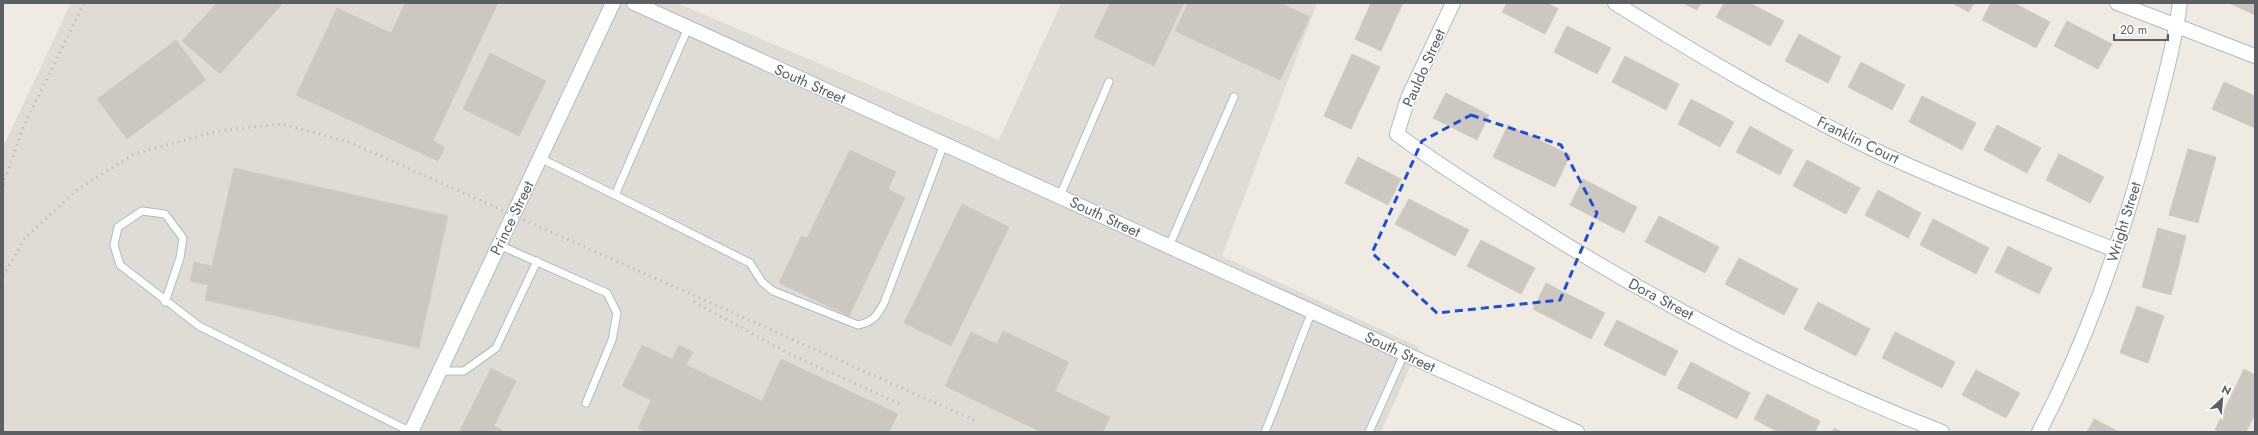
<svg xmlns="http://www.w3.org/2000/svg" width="2258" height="435" viewBox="0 0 2258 435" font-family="Jost,sans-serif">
	<rect width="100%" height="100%" fill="#efebe2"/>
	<path fill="#dfdcd6" d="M71 3H677L999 140 1061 3H1317L1222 256 1419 347 1381 432H3V281L5 282 3 266V147Z"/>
	<g fill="#ccc7c0" stroke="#d4ccbf">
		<path d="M217 3H283L220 74 182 41Z"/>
		<path d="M405 3H498L433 141 445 147 438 161 296 95 337 8 391 33Z"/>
		<path d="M1110 3H1184L1154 66 1094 37Z"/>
		<path d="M1188 3H1280L1310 17 1280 80 1175 31Z"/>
		<path d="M1371 3H1403L1381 51 1355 39Z"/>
		<path d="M1507 3H1547L1558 9 1545 34 1502 12Z"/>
		<path d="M1683 3H1701L1697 10Z"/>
		<path d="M1724 3H1750L1784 21 1770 46 1716 17Z"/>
		<path d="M1952 3H1974L1969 12Z"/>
		<path d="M1991 3H2014L2050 22 2036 48 1982 20Z"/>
		<path d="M2229 3H2255V15Z"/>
		<path d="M2067 21 2112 44 2098 69 2054 46Z"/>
		<path d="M1567 26 1611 48 1597 74 1554 52Z"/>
		<path d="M1799 34 1841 57 1828 83 1785 61Z"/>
		<path d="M176 40 206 80 127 139 97 99Z"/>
		<path d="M490 53 546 81 519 136 463 109Z"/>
		<path d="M1352 54 1380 67 1351 129 1324 116Z"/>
		<path d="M1625 56 1679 84 1666 110 1612 82Z"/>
		<path d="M1861 62 1905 85 1892 110 1848 87Z"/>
		<path d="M2224 82 2255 96V128L2212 109Z"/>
		<path d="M1446 93 1489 115 1477 140 1433 118Z"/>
		<path d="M1922 96 1976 123 1962 150 1909 122Z"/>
		<path d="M1691 99 1734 122 1720 147 1678 124Z"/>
		<path d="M1508 125 1570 155 1555 187 1493 157Z"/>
		<path d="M1997 125 2041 148 2027 173 1984 150Z"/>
		<path d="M1750 126 1793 150 1780 175 1736 152Z"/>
		<path d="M2188 149 2216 157 2198 223 2169 215Z"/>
		<path d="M850 150 896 172 888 189 905 198 849 316 779 283 801 236 807 238Z"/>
		<path d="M2059 154 2104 177 2090 203 2046 180Z"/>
		<path d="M1358 157 1401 179 1388 205 1345 183Z"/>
		<path d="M1807 160 1860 188 1846 214 1793 186Z"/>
		<path d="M234 168 448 216 419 348 205 300 208 285 190 281 194 262 212 266Z"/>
		<path d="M1583 179 1637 207 1624 233 1570 205Z"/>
		<path d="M1878 190 1921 213 1908 238 1865 215Z"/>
		<path d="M1409 199 1469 230 1455 256 1395 224Z"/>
		<path d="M962 204 1009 227 951 346 904 323Z"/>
		<path d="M1659 216 1719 247 1705 273 1645 242Z"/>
		<path d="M1933 219 1989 248 1976 274 1920 245Z"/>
		<path d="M2158 228 2186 236 2171 295 2142 287Z"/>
		<path d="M1481 240 1535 268 1521 294 1467 266Z"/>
		<path d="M2008 246 2052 268 2039 294 1995 272Z"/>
		<path d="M1739 258 1798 289 1784 315 1725 284Z"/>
		<path d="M1546 283 1605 313 1591 339 1533 309Z"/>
		<path d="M1818 302 1870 329 1856 356 1804 329Z"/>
		<path d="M2137 306 2164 316 2148 363 2120 353Z"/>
		<path d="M1617 320 1678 351 1665 376 1604 345Z"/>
		<path d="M1003 331 1069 362 1055 391 1110 417 1103 432H1041L945 386 971 332 997 344Z"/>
		<path d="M1895 332 1955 362 1942 388 1882 358Z"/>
		<path d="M642 345 672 359 679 345 693 352 686 365 762 401 781 359 898 414 889 432H646L638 428 651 400 622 386Z"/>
		<path d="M1691 362 1750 393 1737 419 1677 388Z"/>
		<path d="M491 368 516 381 494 426 502 430V432H459Z"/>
		<path d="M2244 369 2255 375V414L2246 432H2220L2215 430Z"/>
		<path d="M1976 370 2020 393 2006 418 1962 395Z"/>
		<path d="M1767 394 1820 421 1815 432H1778L1754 419Z"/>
		<path d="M2094 419 2119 432H2087Z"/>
		<path d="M1834 428 1842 432H1832Z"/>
	</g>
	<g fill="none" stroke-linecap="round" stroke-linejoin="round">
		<g stroke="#b5b9be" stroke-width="9">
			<g id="service">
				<path d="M540 158 615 195 688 28"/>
				<path d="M615 195 750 263 762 282 773 291 858 325C873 322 877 316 884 303L944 144"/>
				<path d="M1060 196 1109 82"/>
				<path d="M499 245 607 293 617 313 612 340 586 403"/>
				<path d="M1169 246 1234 97"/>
				<path d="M165 302 180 258 183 238 165 214 142 211 118 227 114 245 120 265 199 326 411 432"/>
				<path d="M439 371H464L496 348 537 261"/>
				<path d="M1265 432C1282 392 1295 351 1312 312"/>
				<path d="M1369 432 1404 354"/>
			</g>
		</g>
		<g stroke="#b5b9be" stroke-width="16">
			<g id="minor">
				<path d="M634 3 1577 432"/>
				<path d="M1453 3 1408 98 1397 134C1435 163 1476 188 1517 214 1650 299 1794 375 1942 432"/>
				<path d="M1615 3C1703 58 1789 109 1883 154 1959 189 2037 219 2115 250"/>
				<path d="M2117 3 2255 56"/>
				<path d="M411 432 613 3"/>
				<path d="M2039 432C2086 343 2118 249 2145 153 2158 104 2173 53 2180 3"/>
			</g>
		</g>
		<use href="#service" stroke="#fff" stroke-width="7"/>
		<use href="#minor" stroke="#fff" stroke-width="14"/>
		<g stroke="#b4b5b5" stroke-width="3" stroke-dasharray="1 5" stroke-linecap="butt">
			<path d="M3 185 23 128 84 3"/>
			<path d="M3 276 26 237 78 189 134 154 218 131 281 124 349 142 976 421"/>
			<path d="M694 302 788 353 900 404"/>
		</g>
	</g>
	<path fill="none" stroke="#1d4ed8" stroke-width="3" stroke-dasharray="8 5" stroke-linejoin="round" d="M1471 115 1561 145 1597 213 1560 300 1437 313 1372 253 1422 141Z"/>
	<g text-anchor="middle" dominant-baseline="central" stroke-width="3" stroke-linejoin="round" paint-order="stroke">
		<g font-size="15" fill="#5a5f64" stroke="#fff">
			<text transform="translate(1424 68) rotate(-66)">Pauldo Street</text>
			<text transform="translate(810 84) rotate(24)">South Street</text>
			<text transform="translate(1858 140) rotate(26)">Franklin Court</text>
			<text transform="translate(1105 217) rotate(25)">South Street</text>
			<text transform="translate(512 218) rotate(-64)">Prince Street</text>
			<text transform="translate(2124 222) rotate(-73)">Wright Street</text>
			<text transform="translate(1661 299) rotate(28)">Dora Street</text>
			<text transform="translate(1400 352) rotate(25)">South Street</text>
		</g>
	</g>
	<rect width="2258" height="435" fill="none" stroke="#5a5f64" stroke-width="8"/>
	<g transform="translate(2222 399) rotate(26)" stroke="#ffffff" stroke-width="3" paint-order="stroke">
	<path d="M0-3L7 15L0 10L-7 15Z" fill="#5a5f64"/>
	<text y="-6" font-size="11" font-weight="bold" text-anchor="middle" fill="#5a5f64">N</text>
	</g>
	<path d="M2114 34v6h54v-6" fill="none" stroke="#5a5f64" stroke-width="2"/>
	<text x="2120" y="34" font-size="12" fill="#5a5f64" stroke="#ffffff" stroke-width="3" paint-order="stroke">20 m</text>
</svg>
